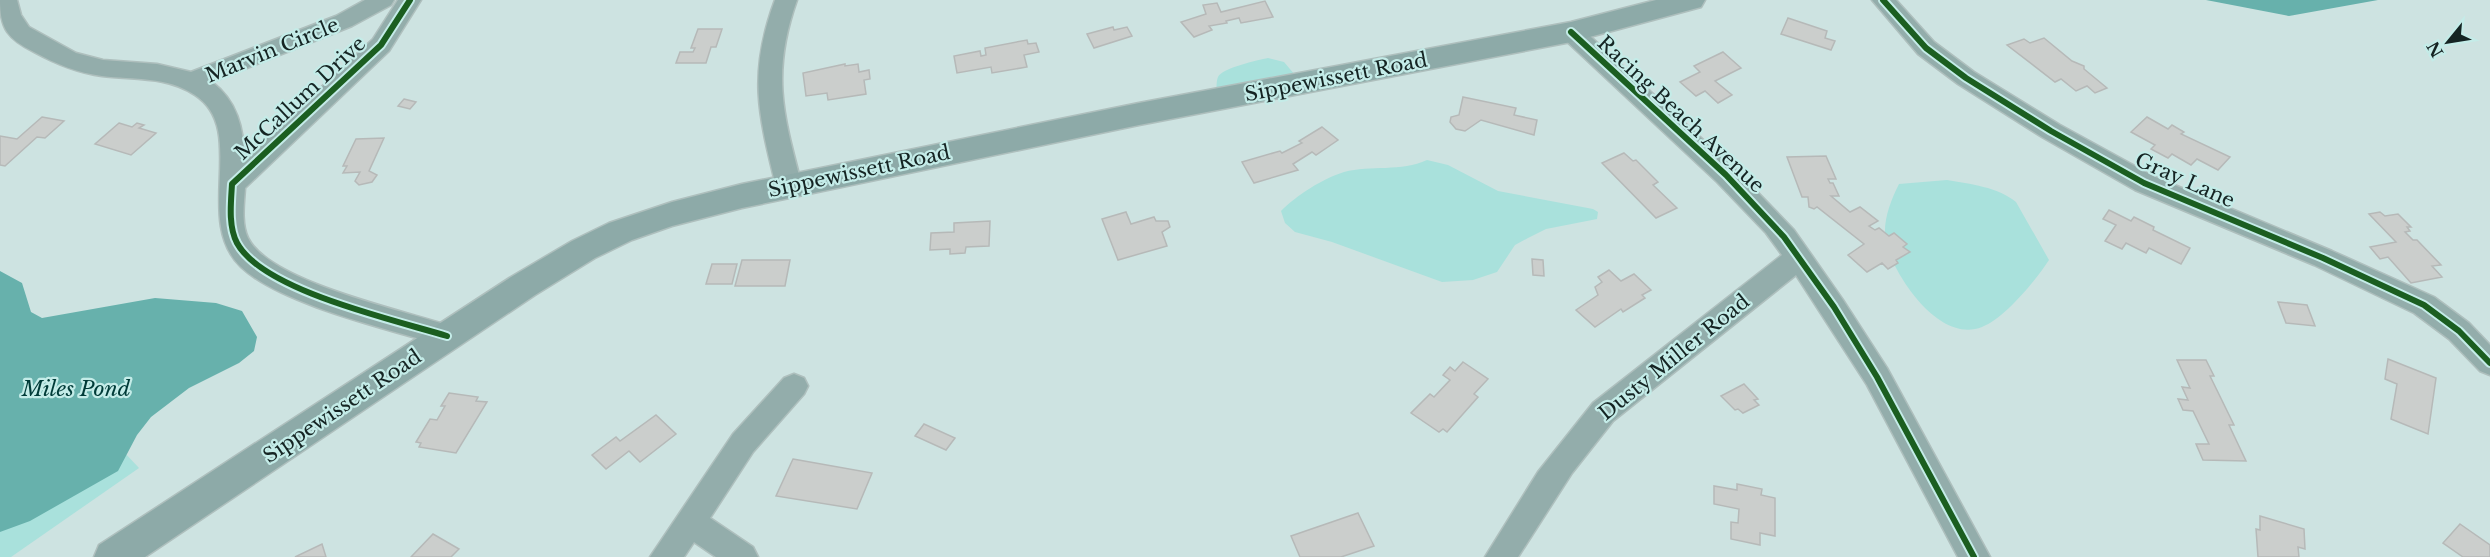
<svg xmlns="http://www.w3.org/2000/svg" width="2490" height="557" viewBox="0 0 2490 557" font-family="'Libre Baskerville',serif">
	<rect width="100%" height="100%" fill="#cde3e1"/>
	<g fill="#a9e1dc">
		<path d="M1268 58 1284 62 1295 75 1216 92C1217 88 1216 81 1218 77 1222 68 1258 60 1268 58Z"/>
		<path d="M1427 160 1448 165 1498 191 1593 209 1598 212 1597 219 1546 229 1528 238 1515 245 1497 272 1473 280 1442 282 1332 242 1295 232 1285 223 1281 211C1297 195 1322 179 1344 172 1371 165 1401 172 1427 160Z"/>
		<path d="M1947 180C1970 184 1998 187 2016 202L2049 260C2036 280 2005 318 1982 327 1941 343 1900 283 1888 250 1880 228 1889 204 1899 184Z"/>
		<path d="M88 414 139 468 11 557H0V473Z"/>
	</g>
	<g fill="#67b1ac">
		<path d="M2206 0H2378L2289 16Z"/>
		<path d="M0 271 22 283 31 312 42 318 155 298 216 303 242 311 257 337 254 351 239 363 189 388 151 417 137 435 118 471 30 521 0 532Z"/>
	</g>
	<g fill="#cbcecc" stroke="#b6b9b8" stroke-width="1.5">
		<path d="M1265 1 1273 17 1241 23 1239 18 1226 21 1227 23 1209 26 1212 30 1194 37 1181 22 1206 14 1203 5 1217 3 1221 12Z"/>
		<path d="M1788 18 1827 31 1825 38 1835 41 1831 50 1781 34Z"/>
		<path d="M1113 27 1114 30 1127 27 1132 36 1094 48 1087 34Z"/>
		<path d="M698 29H722L716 47H711L706 63H676L680 52H693L695 48H691Z"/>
		<path d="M2044 38 2072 61 2084 66V69L2107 88 2095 93 2087 86 2076 91 2061 79 2055 82 2007 45 2024 39 2030 43Z"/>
		<path d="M1027 40 1028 44 1036 43 1039 52 1024 55 1027 67 992 73 991 67 957 73 954 56 980 51 981 56 986 55 985 48Z"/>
		<path d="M1723 52 1741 68 1715 81 1732 95 1718 103 1705 91 1696 96 1680 82 1700 72 1694 66Z"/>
		<path d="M845 64V66L858 64 859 72 869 70 870 79 864 80 866 94 828 100 827 93 806 96 803 73Z"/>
		<path d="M1463 97 1516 108 1514 115 1537 120 1534 135 1481 120 1465 131 1456 129 1450 122 1451 117 1459 115Z"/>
		<path d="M404 99 416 102 410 109 398 106Z"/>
		<path d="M42 117 64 121 45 138 37 137 5 166 0 165V136L17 139Z"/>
		<path d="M2147 117 2168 129 2172 125 2184 132 2181 134 2230 157 2218 170 2197 159 2191 165 2172 154 2168 158 2151 149 2155 145 2131 132Z"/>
		<path d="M119 123 132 127 137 123 144 125 139 128 156 133 131 155 95 144Z"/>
		<path d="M1322 127 1338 140 1316 155 1312 152 1293 164 1298 170 1254 183 1242 162 1280 151 1282 153 1302 143 1299 141Z"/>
		<path d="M384 138 369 171 377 175 372 182 359 185 355 181 360 172 343 173 347 166H343L356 139Z"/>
		<path d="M1624 153 1633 161 1636 160 1658 182 1653 185 1677 208 1656 218 1602 163Z"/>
		<path d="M1826 156 1836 179H1828L1830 183H1833L1839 196H1831L1850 212 1860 207 1878 221 1869 226 1875 230 1879 228 1889 236 1894 233 1907 244 1903 247 1910 252 1896 260 1898 263 1888 269 1882 263 1867 272 1848 255 1864 244 1817 207 1814 209 1809 207 1808 197H1802L1787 157Z"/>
		<path d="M2109 210 2131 221 2134 217 2154 227 2153 230 2190 248 2181 264 2149 248 2146 253 2126 243 2122 249 2105 241 2116 225 2103 219Z"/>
		<path d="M1126 212 1131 224 1154 217 1156 221H1168L1170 227 1162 232 1167 246 1118 260 1102 219Z"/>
		<path d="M2380 212 2385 216 2398 214 2411 227H2407L2410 231 2405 232 2413 240H2417L2441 265 2432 266 2442 277 2411 283 2388 257 2380 259 2370 247 2396 242 2369 214Z"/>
		<path d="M990 221 989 246 966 247 965 253 950 254V249L930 250 931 233 954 232V223Z"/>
		<path d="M1532 259 1543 260 1544 276 1533 275Z"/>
		<path d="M742 260H790L785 286H735Z"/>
		<path d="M712 264H737L732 284H706Z"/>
		<path d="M1609 270 1621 281 1634 274 1651 290 1642 295 1645 298 1623 312 1621 309 1595 327 1576 310 1598 295 1595 287 1602 282 1598 277Z"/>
		<path d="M2278 302 2307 305 2315 326 2286 323Z"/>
		<path d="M2388 359 2436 378 2428 434 2391 419 2397 384 2385 379Z"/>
		<path d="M2177 360H2206L2214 376H2210L2234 425H2229L2246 461 2203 460 2196 444H2209L2193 411 2183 410 2178 399 2188 400 2182 387 2190 388Z"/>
		<path d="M1463 362 1488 379 1474 394 1478 397 1447 432 1443 429 1439 432 1411 413 1430 394 1434 397 1450 380 1443 375 1450 367 1455 371Z"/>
		<path d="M1744 384 1758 399 1754 400 1759 405 1743 413 1738 409 1735 410 1721 396Z"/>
		<path d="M449 393 478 397 476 401 487 402 456 453 419 447 421 443 416 442 430 419 437 420 445 406H441Z"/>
		<path d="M656 415 676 434 640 462 629 451 606 469 592 455 616 437 620 441Z"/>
		<path d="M924 424 955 438 946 450 915 436Z"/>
		<path d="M793 459 872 473 857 509 776 496Z"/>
		<path d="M1737 484 1762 489 1761 495 1775 498V536L1760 533V545L1731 539V522L1738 523 1739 509 1714 504V486L1737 490Z"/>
		<path d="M1358 513 1374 546 1341 557H1300L1291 536Z"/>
		<path d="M2260 516 2304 529 2305 549 2298 547 2299 557H2258L2256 529 2260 530Z"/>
		<path d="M2460 524 2490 545V557H2463L2443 543Z"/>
		<path d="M433 534 459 549 451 557H411Z"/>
		<path d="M322 544 326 557H295Z"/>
	</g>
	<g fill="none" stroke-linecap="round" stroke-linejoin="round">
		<g stroke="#aebfbd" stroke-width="3">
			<g id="minor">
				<path d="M0 0H17L21 15 29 27 76 53 103 60 157 64 191 72 336 16 365 0H394L391 5 352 26 212 82C237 101 244 128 244 159L373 39 398 0H421L389 51 245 188C244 203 241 223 248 238 270 283 410 312 457 328L461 336 457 344 447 347C392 330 281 305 241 267 192 220 249 130 195 95 167 76 134 80 102 76 78 73 56 64 34 52 8 39 0 29 0 0Z"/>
				<path d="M775 0H797C771 73 783 114 802 186L798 193 789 196 780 193 776 186C758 113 748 73 775 0Z"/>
				<path d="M1872 0H1896L1934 42 1974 72 2060 125 2153 176 2332 251 2434 297 2469 323 2490 345V375L2480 371 2449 339 2414 313 2314 265 2135 190 2042 137 1958 84 1918 54Z"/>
				<path d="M1571 24 1579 26 1735 169 1794 230 1843 300 1887 368 1990 557H1958L1867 385 1796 275 1613 421 1572 473 1518 557H1485L1538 472 1593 403 1782 255 1766 233 1717 182 1563 38 1559 32 1563 26Z"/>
				<path d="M794 374 804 378 808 386 804 394 753 452 710 518 753 547 758 557H716L694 542 684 557H650L733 434 784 378Z"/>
			</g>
		</g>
		<g stroke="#aebfbd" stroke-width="3">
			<path id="secondary" d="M1656 0H1705L1701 7 1571 42 1139 125 742 208 672 226 632 240 595 258 535 295 145 557H94L99 545 511 277 572 241 609 223 672 202 742 184 1139 103 1571 22Z"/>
		</g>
		<use href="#minor" fill="#93adab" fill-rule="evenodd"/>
		<use href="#secondary" fill="#8daaa8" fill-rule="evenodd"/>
		<g stroke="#c4ece8" stroke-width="10">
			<g id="cycleway">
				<path d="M410 0 381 45 232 184C231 202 228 226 237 243 263 291 395 320 447 336"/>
				<path d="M1883 0 1926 48 1966 78 2051 131 2144 183 2323 258 2424 305 2459 331 2490 363"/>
				<path d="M1571 32 1726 175 1784 237 1834 307 1877 377 1974 557"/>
			</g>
		</g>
		<use href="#cycleway" stroke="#1b5e20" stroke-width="6"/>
	</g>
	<g text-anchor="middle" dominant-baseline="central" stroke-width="4.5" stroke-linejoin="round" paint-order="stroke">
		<g font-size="20" fill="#152423" stroke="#c4ece8">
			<text transform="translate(272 50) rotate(-22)">Marvin Circle</text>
			<text transform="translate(1336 77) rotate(-11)">Sippewissett Road</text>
			<text transform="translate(300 98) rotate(-43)">McCallum Drive</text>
			<text transform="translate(1681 114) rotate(43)">Racing Beach Avenue</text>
			<text transform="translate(859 171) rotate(-12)">Sippewissett Road</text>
			<text transform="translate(2185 180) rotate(24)">Gray Lane</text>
			<text transform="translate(1674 357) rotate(-39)">Dusty Miller Road</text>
			<text transform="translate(342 406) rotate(-34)">Sippewissett Road</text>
		</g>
		<g font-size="21" font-style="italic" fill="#003b38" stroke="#c4ece8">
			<text x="76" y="389">Miles Pond</text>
		</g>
	</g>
	<g transform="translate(2448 42) rotate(240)" stroke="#c4ece8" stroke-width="4.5" paint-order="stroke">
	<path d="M0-4.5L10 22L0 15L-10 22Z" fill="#152423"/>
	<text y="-9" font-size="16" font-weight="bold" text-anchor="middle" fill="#152423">N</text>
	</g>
</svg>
